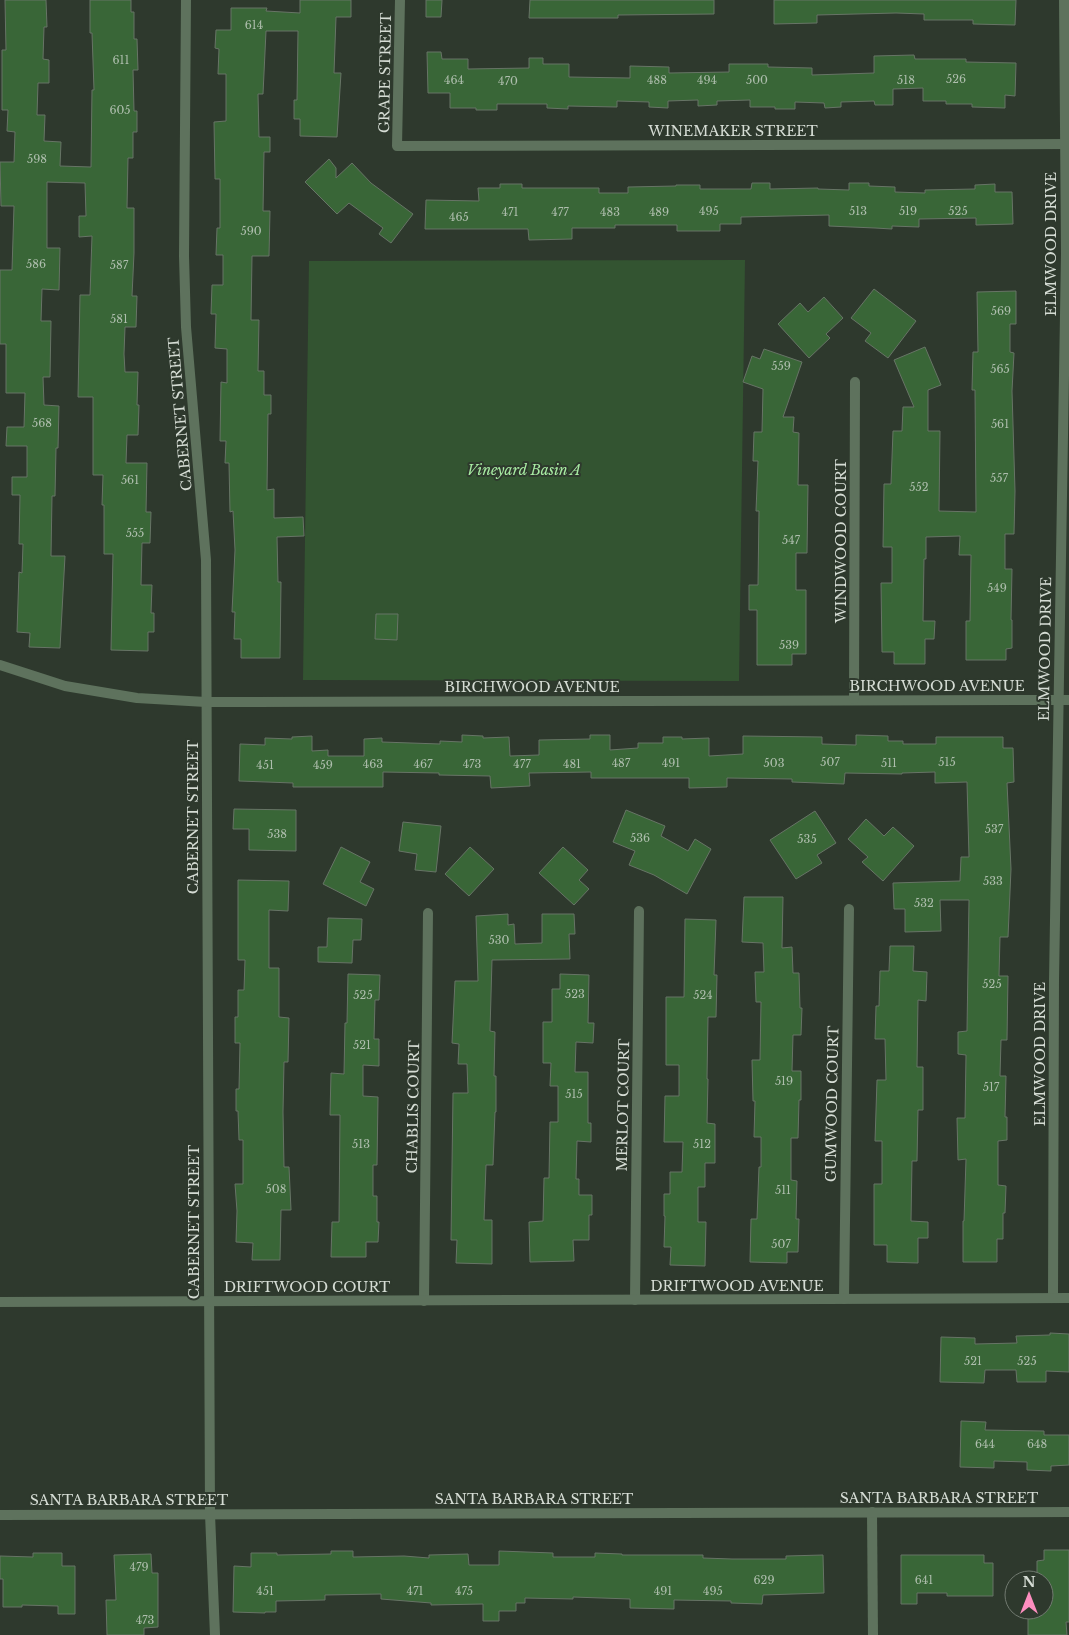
<svg xmlns="http://www.w3.org/2000/svg" width="1069" height="1635" viewBox="0 0 1069 1635" font-family="'Libre Baskerville',serif">
	<rect width="100%" height="100%" fill="#2e392d"/>
	<path fill="#335431" d="M745 260 739 681 303 680 309 261Z"/>
	<g fill="#396637" stroke="#677466">
		<path d="M5 0H46L47 27H44L43 59 49 60V83H38L37 115H45L44 141 61 142 60 166 91 167 92 90H94L92 33H90V0H131V12H134V39H137L138 70H133L134 111H137V132H133V158H128L127 208H134V253L132 296H137L136 327H125L124 354 125 372H138L137 405H139L138 435H127L126 463H147L146 512H151L150 543H142L141 585H152L151 613H154V632H148V651L111 650 113 554H104V505H102L103 475H93V397H78L80 295H90L92 236 79 237V216H86L85 183 47 182V248H60L59 290 42 289 41 321H51L50 377H43L44 405 59 406 58 448H56L55 496H52L51 556H65L60 648 29 647 30 633 17 632 19 572 22 573 23 544H19L20 495H12V477H27V446H6L7 427H24L25 393H6V344H0V270H12L14 206H1L0 162H14L15 132 7 131 8 110H2V50H6Z"/>
		<path d="M300 0H351V17H336L334 73H341L337 137 300 136V119H294V100H297L298 31H266L263 94H258L259 137H270V152H264L263 211H270L269 256H252L251 320H259L258 371H264V395H271V414H268L267 490 274 489V518L303 517 304 536 277 537 278 582H281L280 658H241V639H234L235 612H232L235 550 233 511 230 512 229 463H225L226 441H220L221 382 227 383V349L215 348 216 314H211L212 285H223V255H216L217 228H220V179H215L214 122 226 121V74H218L219 49 215 48 216 30H231V8H267L266 11 300 13Z"/>
		<path d="M426 0H442L441 17H426Z"/>
		<path d="M530 0H714V14L618 15V18H529Z"/>
		<path d="M774 0H1016L1015 25 973 24V20H924V14L896 13 817 15V23L774 24Z"/>
		<path d="M427 52H441L442 59H468V69L529 68V58H543V64H569V77L630 78V66L669 67V73L729 72V64H768V67L812 68V75L874 73V56L914 55 915 59H966V62L1016 63 1015 96 1005 95V108L972 107V104H946V101H923V88L893 89V105H875L874 101 841 102V107L825 108 824 103 795 102V109H775V107H750V100L717 101V105L698 106V100L668 101V108L649 107V102L617 101V107L568 106V109L547 108V104H497V110H476V108H450V93H428Z"/>
		<path d="M329 159 336 168V178L352 163 371 183 413 214 391 243 379 234 383 228 349 203 337 214 305 182Z"/>
		<path d="M752 183H770V189L818 188V189L849 190V183H869V186L895 187V192L925 193V190L975 189V185L995 184V192H1012L1013 224 976 225V218L919 219V227L892 226V229L875 228 829 226V215L741 217V224H720V231H677V225H615V228H572V239L529 240 528 229H425L426 200 479 201 478 188H500V184H522V188H599V193H628V187L676 186V185H700V189H751Z"/>
		<path d="M874 289 916 321 888 358 865 341 871 333 851 318Z"/>
		<path d="M1016 291V324H1010V352L1014 353 1012 391 1015 491 1014 534H1005V569H1012L1011 620H1012V648L1006 649V660H966V621H970L971 555H959L960 536 926 537V559H924L923 621H935L934 639H925V664H894V652H882L881 583H892V547H883L884 484H891L893 431H902L903 407H914L894 360 925 347 941 385 928 390V431H940L939 511 976 512 975 390H972L973 352H978L977 292Z"/>
		<path d="M824 297 843 318 826 334 830 338 809 358 778 324 800 303 808 312Z"/>
		<path d="M764 349 802 362 783 417H794L793 432 799 433 798 485H808L807 553H796V590H806V654H792V665H757V610H749V585H758L759 511H756L758 461H753L754 432H762L763 389 743 382 752 356 760 359Z"/>
		<path d="M376 614H398L397 640 375 639Z"/>
		<path d="M462 735 483 736V738L509 737 510 756 539 755V740L590 739V735H610V750L638 748V743H663V737H682V739L709 738V756L743 754V736L822 737V744L856 745V735L888 736V741H903V744H936V737H1003V748H1013L1014 782 1007 783 1011 869 1008 937H1000L999 976H1008L1007 1040H1001L1000 1076H1006L1005 1117H1007V1140L998 1141V1185L1006 1186 1005 1213H1003V1239H997V1262H963V1221H964L966 1159 958 1160 957 1118H965L966 1055 958 1054V1032L967 1031 969 900H940L941 931 905 932V909H894L893 883 960 881 961 857H969L967 782 935 783V772L902 773V774L845 773 844 784 792 782V779L727 778V787L689 788V778H591V772L529 773 530 786 491 788 490 776 439 775V773L383 772V787H293V783L239 781 240 744 265 745V738L292 739V737L312 736V751L328 750V756H364V739L382 738V742L440 744V741L462 742Z"/>
		<path d="M234 809 296 810V851L249 850V829H233Z"/>
		<path d="M626 810 665 826 661 836 688 851 695 839 711 849 687 894 654 875 629 865 635 851 613 842Z"/>
		<path d="M815 811 836 843 817 855 822 863 796 879 770 840Z"/>
		<path d="M866 819 884 836 893 827 914 846 883 881 862 862 868 857 848 839Z"/>
		<path d="M403 822 441 826 436 872 415 870 417 854 399 851Z"/>
		<path d="M341 847 370 862 360 882 374 889 366 906 323 884Z"/>
		<path d="M470 847 494 869 469 896 445 874Z"/>
		<path d="M563 847 588 870 579 880 589 889 574 905 539 873Z"/>
		<path d="M238 880 289 881 288 911 269 910V968H279V1017L289 1018 288 1062H284L283 1112 284 1167H289L291 1210H281L280 1260H252L253 1243 236 1242 237 1211 235 1184H243V1140H239L238 1111H236V1089H239L240 1043H235V1017H238V990H244L245 960H238Z"/>
		<path d="M744 897H783L782 948 792 947 793 973H799L800 1008H802L801 1035H793L792 1071H801V1100H799L798 1138H791V1180L797 1181 796 1219H799L798 1252H787V1263L750 1262 751 1219H757L759 1167H761V1137H754L755 1101H753L752 1060H760L761 1002H756L755 972H764L763 943 742 942Z"/>
		<path d="M508 914V925L514 924 515 944 542 943V914H574L575 934H569L570 959 492 960 490 1031 495 1032 494 1076H496V1112H495L493 1165H486L484 1220H492V1264L456 1263 457 1240H451L453 1093H468L467 1064H458L459 1044 452 1043 455 981H478L476 916Z"/>
		<path d="M328 918 362 919 361 940H353L352 963 318 962V947H327Z"/>
		<path d="M685 919 716 920 714 975H717L716 1017H708L707 1079H708L707 1123 715 1124V1163H705V1187H698V1222H706L705 1266 670 1265 671 1247H664L665 1216H664V1194H670V1172H682L683 1142H664L665 1096H679V1065H666V997H684Z"/>
		<path d="M890 946H914L913 971 927 972 926 1001 918 1000 917 1067H923V1110H918L917 1161H912L911 1221 928 1222V1238H918V1263L887 1262V1245H874V1184H882V1141H875L877 1080H886L885 1039H875L876 1006H879L880 971H889Z"/>
		<path d="M348 974 380 975 379 1000H375L374 1039H379V1066L363 1065V1096L378 1097 377 1165H373V1196H377V1222H379L378 1242H366V1257H331L332 1222H339L340 1115H330L331 1073 344 1074 345 1023H347Z"/>
		<path d="M560 974 589 975 588 1023H594L593 1043 576 1042 575 1072H588V1123H591V1142L577 1141 576 1179H579V1195H592V1215H589V1240H573L574 1261 530 1262 529 1222 543 1221 544 1178H549L550 1122H558V1086H550L551 1063H543V1022H552V989H560Z"/>
		<path d="M1050 1333 1069 1334V1372L1046 1371V1382H1017L1016 1370H985L984 1383 940 1382 941 1337 975 1338V1344L1017 1343 1016 1336 1050 1335Z"/>
		<path d="M961 1421 986 1422 985 1430 1044 1431V1435H1069V1465L1051 1466V1471L1027 1470V1462L994 1461V1468L960 1467Z"/>
		<path d="M1044 1550H1069V1622H1066L1067 1635H1028V1610H1044V1580H1037V1561L1044 1560Z"/>
		<path d="M331 1551H353V1557L404 1556 429 1558V1555L468 1554 469 1565H499V1551L553 1553V1557H595V1553L622 1554V1555H703V1558L732 1559H786V1556L823 1555 824 1593 763 1595 762 1604 731 1603V1601L674 1600V1609L630 1608V1599L573 1597V1599L525 1598V1603H516V1611H499V1621H483V1604L431 1605V1603L381 1599V1594L325 1595V1600L276 1601V1612H265V1613L233 1612 234 1566 251 1567V1553H277V1555L331 1554Z"/>
		<path d="M33 1553H62V1566H75V1614H58V1606L22 1605V1607H3V1579H0V1556L33 1557Z"/>
		<path d="M151 1554 152 1573H158V1627L144 1628V1635H107L106 1600H116L114 1555Z"/>
		<path d="M901 1555H984V1563H993V1596H947V1593H917V1604H901Z"/>
	</g>
	<g fill="none" stroke-linecap="round" stroke-linejoin="round">
		<g stroke="#5e725d" stroke-width="10">
			<path d="M186 0 184 256 186 327 206 560 210 1514 215 1635"/>
			<path d="M400 0 397 146 1069 144"/>
			<path d="M0 665 65 686 137 698 206 702 1069 700"/>
			<path d="M854 699 855 382"/>
			<path d="M1053 1298 1054 981 1066 254 1064 0"/>
			<path d="M844 1299 849 909"/>
			<path d="M635 1300 639 911"/>
			<path d="M424 1301 428 913"/>
			<path d="M0 1302 1069 1298"/>
			<path d="M872 1512 873 1635"/>
			<path d="M0 1515 1069 1512"/>
		</g>
	</g>
	<g text-anchor="middle" dominant-baseline="central" stroke-width="4" stroke-linejoin="round" paint-order="stroke">
		<g font-size="11" fill="#aebead">
			<text x="254" y="25">614</text>
			<text x="121" y="60">611</text>
			<text x="956" y="79">526</text>
			<text x="454" y="80">464</text>
			<text x="657" y="80">488</text>
			<text x="707" y="80">494</text>
			<text x="757" y="80">500</text>
			<text x="906" y="80">518</text>
			<text x="508" y="81">470</text>
			<text x="120" y="110">605</text>
			<text x="37" y="159">598</text>
			<text x="709" y="211">495</text>
			<text x="858" y="211">513</text>
			<text x="908" y="211">519</text>
			<text x="958" y="211">525</text>
			<text x="510" y="212">471</text>
			<text x="560" y="212">477</text>
			<text x="610" y="212">483</text>
			<text x="659" y="212">489</text>
			<text x="459" y="217">465</text>
			<text x="251" y="231">590</text>
			<text x="36" y="264">586</text>
			<text x="119" y="265">587</text>
			<text x="1001" y="311">569</text>
			<text x="119" y="319">581</text>
			<text x="781" y="366">559</text>
			<text x="1000" y="369">565</text>
			<text x="42" y="423">568</text>
			<text x="1000" y="424">561</text>
			<text x="999" y="478">557</text>
			<text x="130" y="480">561</text>
			<text x="919" y="487">552</text>
			<text x="135" y="533">555</text>
			<text x="791" y="540">547</text>
			<text x="997" y="588">549</text>
			<text x="789" y="645">539</text>
			<text x="830" y="762">507</text>
			<text x="947" y="762">515</text>
			<text x="621" y="763">487</text>
			<text x="671" y="763">491</text>
			<text x="774" y="763">503</text>
			<text x="889" y="763">511</text>
			<text x="373" y="764">463</text>
			<text x="423" y="764">467</text>
			<text x="472" y="764">473</text>
			<text x="522" y="764">477</text>
			<text x="572" y="764">481</text>
			<text x="265" y="765">451</text>
			<text x="323" y="765">459</text>
			<text x="994" y="829">537</text>
			<text x="277" y="834">538</text>
			<text x="640" y="838">536</text>
			<text x="807" y="839">535</text>
			<text x="993" y="881">533</text>
			<text x="924" y="903">532</text>
			<text x="499" y="940">530</text>
			<text x="992" y="984">525</text>
			<text x="575" y="994">523</text>
			<text x="363" y="995">525</text>
			<text x="703" y="995">524</text>
			<text x="362" y="1045">521</text>
			<text x="784" y="1081">519</text>
			<text x="991" y="1087">517</text>
			<text x="574" y="1094">515</text>
			<text x="361" y="1144">513</text>
			<text x="702" y="1144">512</text>
			<text x="276" y="1189">508</text>
			<text x="783" y="1190">511</text>
			<text x="781" y="1244">507</text>
			<text x="973" y="1361">521</text>
			<text x="1027" y="1361">525</text>
			<text x="985" y="1444">644</text>
			<text x="1037" y="1444">648</text>
			<text x="139" y="1567">479</text>
			<text x="764" y="1580">629</text>
			<text x="924" y="1580">641</text>
			<text x="265" y="1591">451</text>
			<text x="415" y="1591">471</text>
			<text x="464" y="1591">475</text>
			<text x="663" y="1591">491</text>
			<text x="713" y="1591">495</text>
			<text x="145" y="1620">473</text>
		</g>
		<g font-size="14" fill="#d5dcd4" stroke="#2e392d">
			<text transform="translate(385 73) rotate(-89)">GRAPE STREET</text>
			<text x="733" y="131">WINEMAKER STREET</text>
			<text transform="translate(1051 244) rotate(-90)">ELMWOOD DRIVE</text>
			<text transform="translate(180 414) rotate(-95)">CABERNET STREET</text>
			<text transform="translate(841 541) rotate(-90)">WINDWOOD COURT</text>
			<text transform="translate(1045 649) rotate(-89)">ELMWOOD DRIVE</text>
			<text x="937" y="686">BIRCHWOOD AVENUE</text>
			<text x="532" y="687">BIRCHWOOD AVENUE</text>
			<text transform="translate(193 817) rotate(-90)">CABERNET STREET</text>
			<text transform="translate(1040 1054) rotate(-90)">ELMWOOD DRIVE</text>
			<text transform="translate(832 1104) rotate(-89)">GUMWOOD COURT</text>
			<text transform="translate(623 1105) rotate(-89)">MERLOT COURT</text>
			<text transform="translate(413 1107) rotate(-89)">CHABLIS COURT</text>
			<text transform="translate(194 1222) rotate(-90)">CABERNET STREET</text>
			<text x="737" y="1286">DRIFTWOOD AVENUE</text>
			<text x="307" y="1287">DRIFTWOOD COURT</text>
			<text x="939" y="1498">SANTA BARBARA STREET</text>
			<text x="534" y="1499">SANTA BARBARA STREET</text>
			<text x="129" y="1500">SANTA BARBARA STREET</text>
		</g>
		<g font-size="14" font-style="italic" fill="#a8eca3" stroke="#2e392d">
			<text x="524" y="470">Vineyard Basin A</text>
		</g>
	</g>
	<g transform="translate(1029 1595)"><circle r="24" fill="#2e392d" stroke="#717a70"/>
	<path d="M0-4L9 19L0 12L-9 19Z" fill="#fd8ebf"/>
	<text y="-8" font-size="14" font-weight="bold" text-anchor="middle" fill="#d5dcd4">N</text>
	</g>
</svg>
